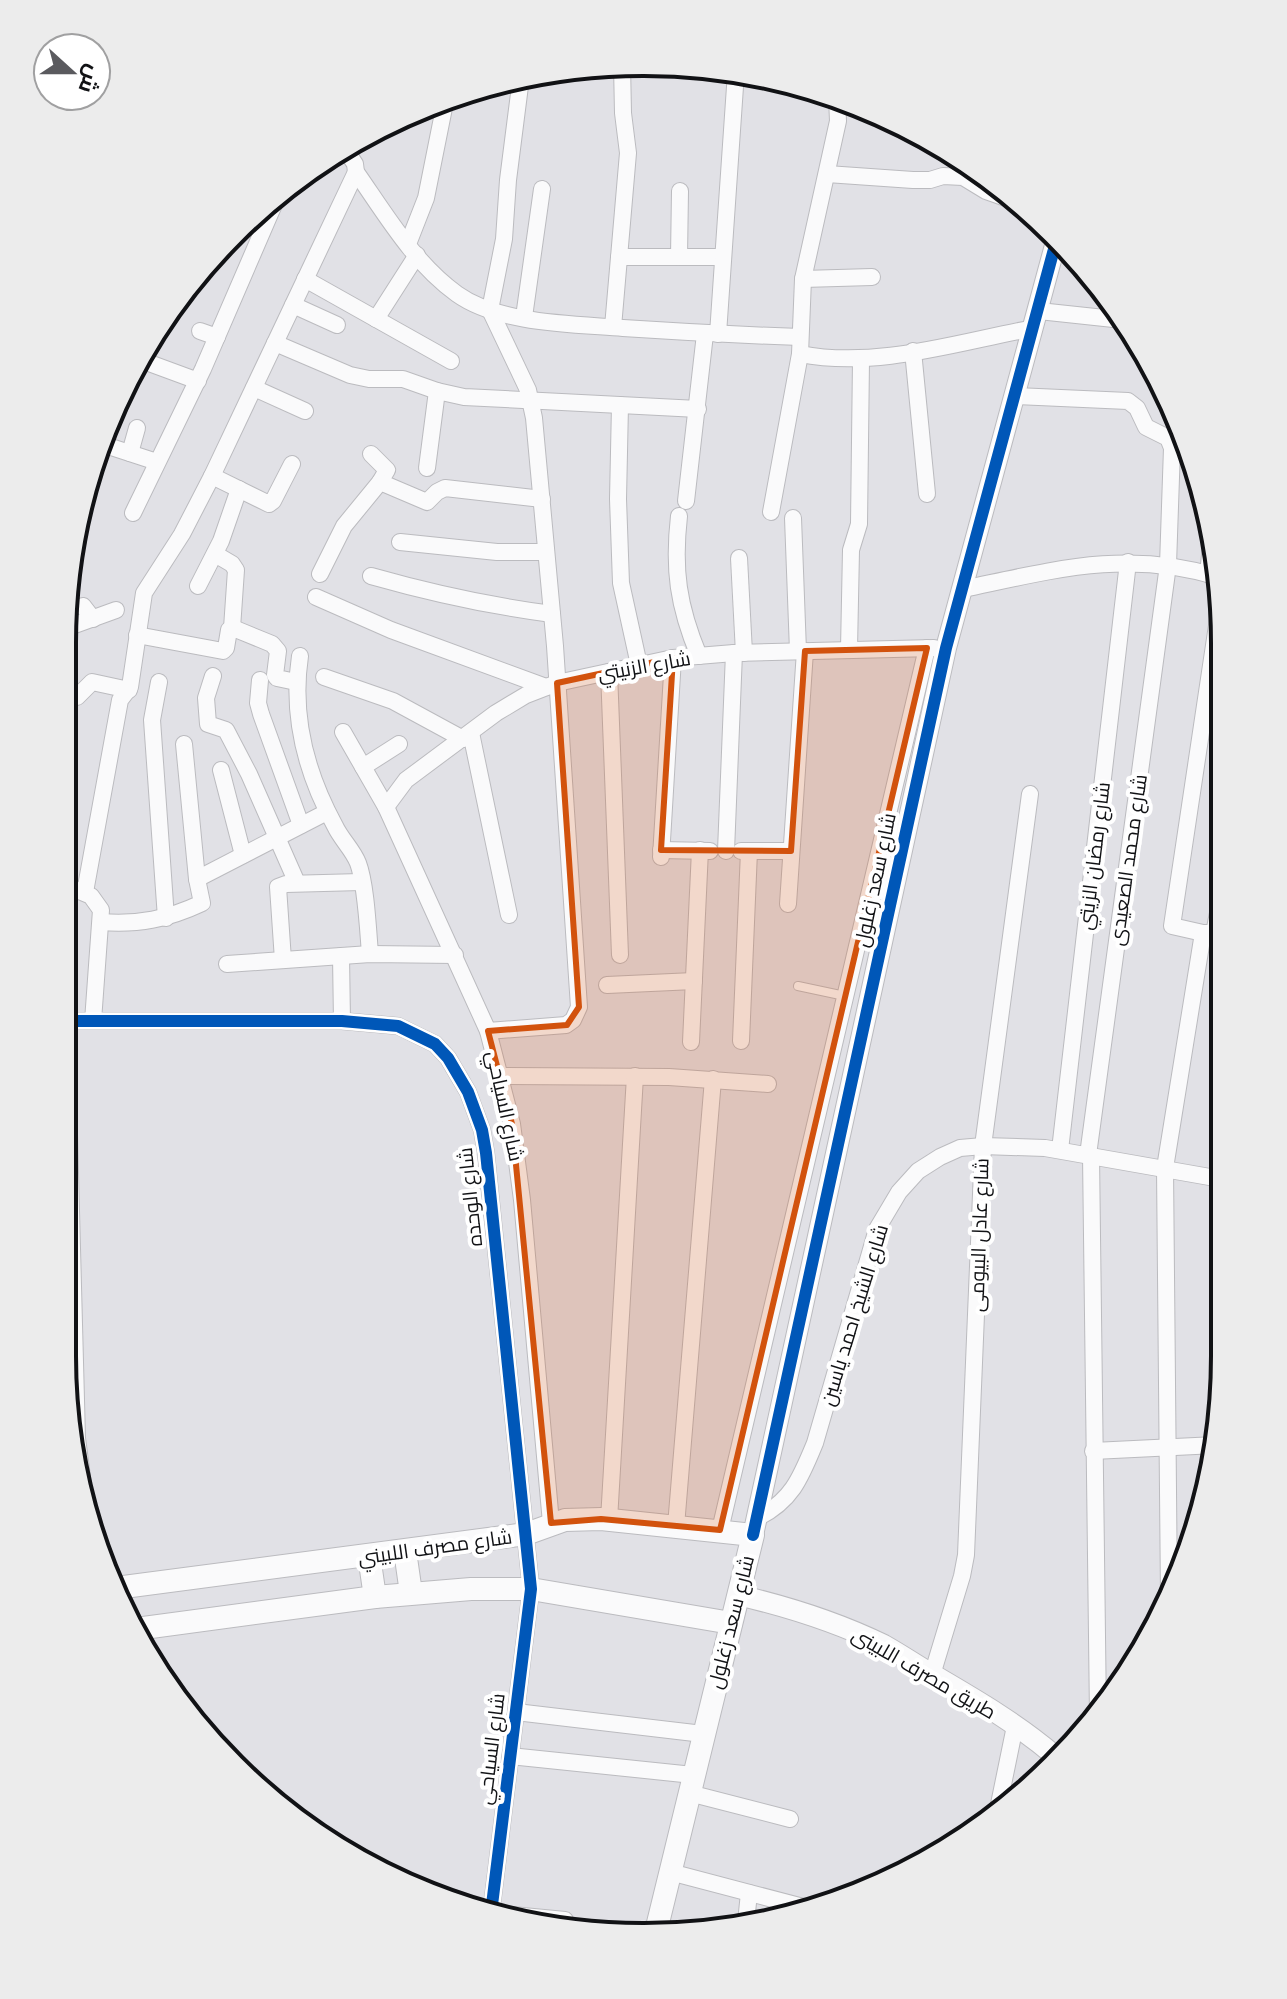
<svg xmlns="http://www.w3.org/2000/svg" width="1287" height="1999" viewBox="0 0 1287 1999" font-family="Figtree,Cairo,sans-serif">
	<rect width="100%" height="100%" fill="#e1e1e6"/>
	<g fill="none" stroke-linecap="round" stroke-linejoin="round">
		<g stroke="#bbbbbf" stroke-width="10">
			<path id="service" d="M798 986 845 996"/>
		</g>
		<g stroke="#bbbbbf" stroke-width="18">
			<g id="minor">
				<path d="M344 147 355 164 356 172C386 215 414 263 457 294 499 324 573 324 623 328 682 332 741 335 800 337"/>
				<path d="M827 174 913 180H930L943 176 963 177 986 191 1020 203"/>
				<path d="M408 244 426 198 446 98"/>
				<path d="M619 257H723"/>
				<path d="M679 257 680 191"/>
				<path d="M305 279 451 361"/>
				<path d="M803 279 872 277"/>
				<path d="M293 305 337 325"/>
				<path d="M490 310 504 239 508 180 521 78"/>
				<path d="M1039 311 1123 320"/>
				<path d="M524 317 542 189"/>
				<path d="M376 319 417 255"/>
				<path d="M613 327 628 153 623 113 622 65"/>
				<path d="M200 331 217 337"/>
				<path d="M718 334 736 72"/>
				<path d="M275 343 350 375 369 379H403L437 391 464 397 698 409"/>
				<path d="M913 351 927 494"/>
				<path d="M800 354C877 369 958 342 1034 328"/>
				<path d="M141 360 198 381"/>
				<path d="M254 388 305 411"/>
				<path d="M1016 396 1128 401 1137 408 1146 427 1168 438 1172 448 1168 565 1088 1155"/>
				<path d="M620 405 618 499 621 583 639 665"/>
				<path d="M108 446 157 462"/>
				<path d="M130 453 137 428"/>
				<path d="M371 454 387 470 380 482"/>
				<path d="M427 468 437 391"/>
				<path d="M212 476 269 504 273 501 292 464"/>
				<path d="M686 501 705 334"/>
				<path d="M771 512 800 354 803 279 838 121 837 98"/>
				<path d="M133 513 203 369 279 193"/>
				<path d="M679 516C673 569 678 606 699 656"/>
				<path d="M793 518 798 651"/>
				<path d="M400 542 497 552H546"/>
				<path d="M73 544 78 541"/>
				<path d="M215 554 232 564 236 570 232 628"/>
				<path d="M739 558 744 653"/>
				<path d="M320 574 344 526 380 482 427 502 437 492 445 488 542 499"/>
				<path d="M1208 574 1212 536"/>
				<path d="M371 576C431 593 490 606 552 614"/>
				<path d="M198 586 221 541 239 489"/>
				<path d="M963 589C1054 570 1126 549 1219 577"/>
				<path d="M1222 592 1172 926 1203 933H1214L1222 893"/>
				<path d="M316 597 391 630 546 687"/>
				<path d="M83 606 93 619"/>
				<path d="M69 627 116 610"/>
				<path d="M137 635 223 651 226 648 229 630 233 628 272 644 278 651 275 675 277 678 296 682"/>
				<path d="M849 649 851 550 859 524 861 360"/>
				<path d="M300 656C291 716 306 773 335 826 341 839 353 850 358 863 366 884 368 930 370 954"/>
				<path d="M609 672 620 955"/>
				<path d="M213 676 206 698 208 724 226 730 249 774 297 883"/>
				<path d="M324 677 393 701 463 739"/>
				<path d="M260 680 258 703 261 714 301 825"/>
				<path d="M159 682 152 720 166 918"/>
				<path d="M66 699 77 697 92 682 129 690"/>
				<path d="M66 701 69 746"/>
				<path d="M343 732 386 807 488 1031 512 1124 522 1200 551 1523"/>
				<path d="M471 733 509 915"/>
				<path d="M363 767 399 744"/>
				<path d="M221 770 243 855"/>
				<path d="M386 807 406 780 496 713 526 695 557 683 673 658 734 653 934 648"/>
				<path d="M661 850 710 851"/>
				<path d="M726 851 734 653"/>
				<path d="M741 851H791"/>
				<path d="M661 857 673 658"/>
				<path d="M197 879 327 812"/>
				<path d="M65 885 91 896 101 910 93 1021"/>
				<path d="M85 892 120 700 130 687 144 593 182 534 212 476 356 172"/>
				<path d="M788 904 805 651"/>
				<path d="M101 922C138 925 168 919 202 903L197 879 184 744"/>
				<path d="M341 956 342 1021"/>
				<path d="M283 960 278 887 286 884 361 882"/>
				<path d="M227 964 370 954 455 955"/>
				<path d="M607 985 694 981"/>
				<path d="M64 1021H342L398 1026 435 1044 448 1058 468 1092 482 1130 486 1153 531 1589 491 1913"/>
				<path d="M66 1021 77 1438 82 1477"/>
				<path d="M488 1031 566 1025 573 1020 579 1007 555 646 534 418 528 390 490 310"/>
				<path d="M741 1041 749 851"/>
				<path d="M691 1042 700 850"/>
				<path d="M500 1076 669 1077 768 1084"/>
				<path d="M1060 1150 1128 562"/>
				<path d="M1091 1155 1098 1716"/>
				<path d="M1093 1451 1216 1445"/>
				<path d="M757 1518C792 1501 801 1477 815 1443L877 1229 899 1192 918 1171 940 1157 960 1148 983 1146 1045 1148 1221 1179"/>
				<path d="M609 1520 635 1076"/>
				<path d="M676 1526 713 1079"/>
				<path d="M720 1530 927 648"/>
				<path d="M1169 1598 1165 1168 1203 933"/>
				<path d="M932 1675 962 1576 966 1555 983 1146 1030 794"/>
				<path d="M516 1712 703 1734"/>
				<path d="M510 1756 693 1775"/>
				<path d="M689 1793 790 1819"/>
				<path d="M998 1809 1015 1726"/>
				<path d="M670 1872 807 1908"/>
				<path d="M491 1913 565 1920"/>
				<path d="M746 1922 749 1893"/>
			</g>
		</g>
		<g stroke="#bbbbbf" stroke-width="22">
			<g id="tertiary">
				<path d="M753 1535 946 648 1057 238"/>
				<path d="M738 1595C789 1607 837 1622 884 1645 902 1655 919 1667 937 1677 978 1701 1019 1725 1055 1756"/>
			</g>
		</g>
		<g stroke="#bbbbbf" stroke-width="24">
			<g id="secondary">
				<path d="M405 1551 411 1593"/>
				<path d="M369 1556 375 1597"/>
				<path d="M116 1588 526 1534 565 1520 601 1519 753 1535 656 1931"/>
				<path d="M136 1629 375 1597 471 1589H531L731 1623"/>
			</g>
		</g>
		<use href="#service" stroke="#fafafb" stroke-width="8"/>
		<use href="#minor" stroke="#fafafb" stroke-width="16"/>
		<use href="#tertiary" stroke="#fafafb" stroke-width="20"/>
		<use href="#secondary" stroke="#fafafb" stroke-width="22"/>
		<g stroke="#fff" stroke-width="17">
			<g id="cycleway">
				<path d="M64 1021H342L398 1026 435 1044 448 1058 468 1092 482 1130 486 1153 531 1589 491 1913"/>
				<path d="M753 1535 946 648 1057 238"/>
			</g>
		</g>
		<use href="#cycleway" stroke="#0057b8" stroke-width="12"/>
	</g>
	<path fill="#d2520d" fill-opacity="0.2" stroke="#d2520d" stroke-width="6" stroke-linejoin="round" d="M927 648 720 1530 601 1519 551 1523 512 1124 488 1031 567 1025 579 1007 557 683 673 658 661 850 791 851 805 651Z"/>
	<g text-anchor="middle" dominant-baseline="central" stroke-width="8" stroke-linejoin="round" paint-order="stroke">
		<g font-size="20" fill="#111215" stroke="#fff">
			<text transform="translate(644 666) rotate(-10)">شارع الزنيتي</text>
			<text transform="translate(1094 856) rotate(-83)">شارع رمضان الزيتي</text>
			<text transform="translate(1128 860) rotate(-82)">شارع محمد الصعيدى</text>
			<text transform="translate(875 880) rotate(-78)">شارع سعد زغلول</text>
			<text transform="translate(505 1106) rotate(78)">شارع السياحي</text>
			<text transform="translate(470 1197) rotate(-96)">شارع الوحده</text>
			<text transform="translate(979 1235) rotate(-88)">شارع عادل البيومى</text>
			<text transform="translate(854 1315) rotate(-73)">شارع الشيخ احمد ياسين</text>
			<text transform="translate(435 1547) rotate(-8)">شارع مصرف اللبيني</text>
			<text transform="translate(731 1622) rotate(-76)">شارع سعد زغلول</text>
			<text transform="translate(924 1673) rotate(30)">طريق مصرف اللبينى</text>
			<text transform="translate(491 1749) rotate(-83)">شارع السياحي</text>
		</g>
	</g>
	<path d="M0 0H1287V1999H0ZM643 76H644A567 567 0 0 1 1211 643V1356A567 567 0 0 1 644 1923H643A567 567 0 0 1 76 1356V643A567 567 0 0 1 643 76Z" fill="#ececec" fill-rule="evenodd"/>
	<path fill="none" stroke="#111215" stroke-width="4" d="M643 76H644A567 567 0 0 1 1211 643V1356A567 567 0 0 1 644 1923H643A567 567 0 0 1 76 1356V643A567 567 0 0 1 643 76Z"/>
	<g transform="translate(72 72) rotate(111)"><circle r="38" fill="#ffffff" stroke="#a0a0a1" stroke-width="2"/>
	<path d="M0-6L14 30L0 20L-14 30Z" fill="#5a5a5e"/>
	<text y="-12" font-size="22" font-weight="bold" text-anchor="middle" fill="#111215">ش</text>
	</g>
</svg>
